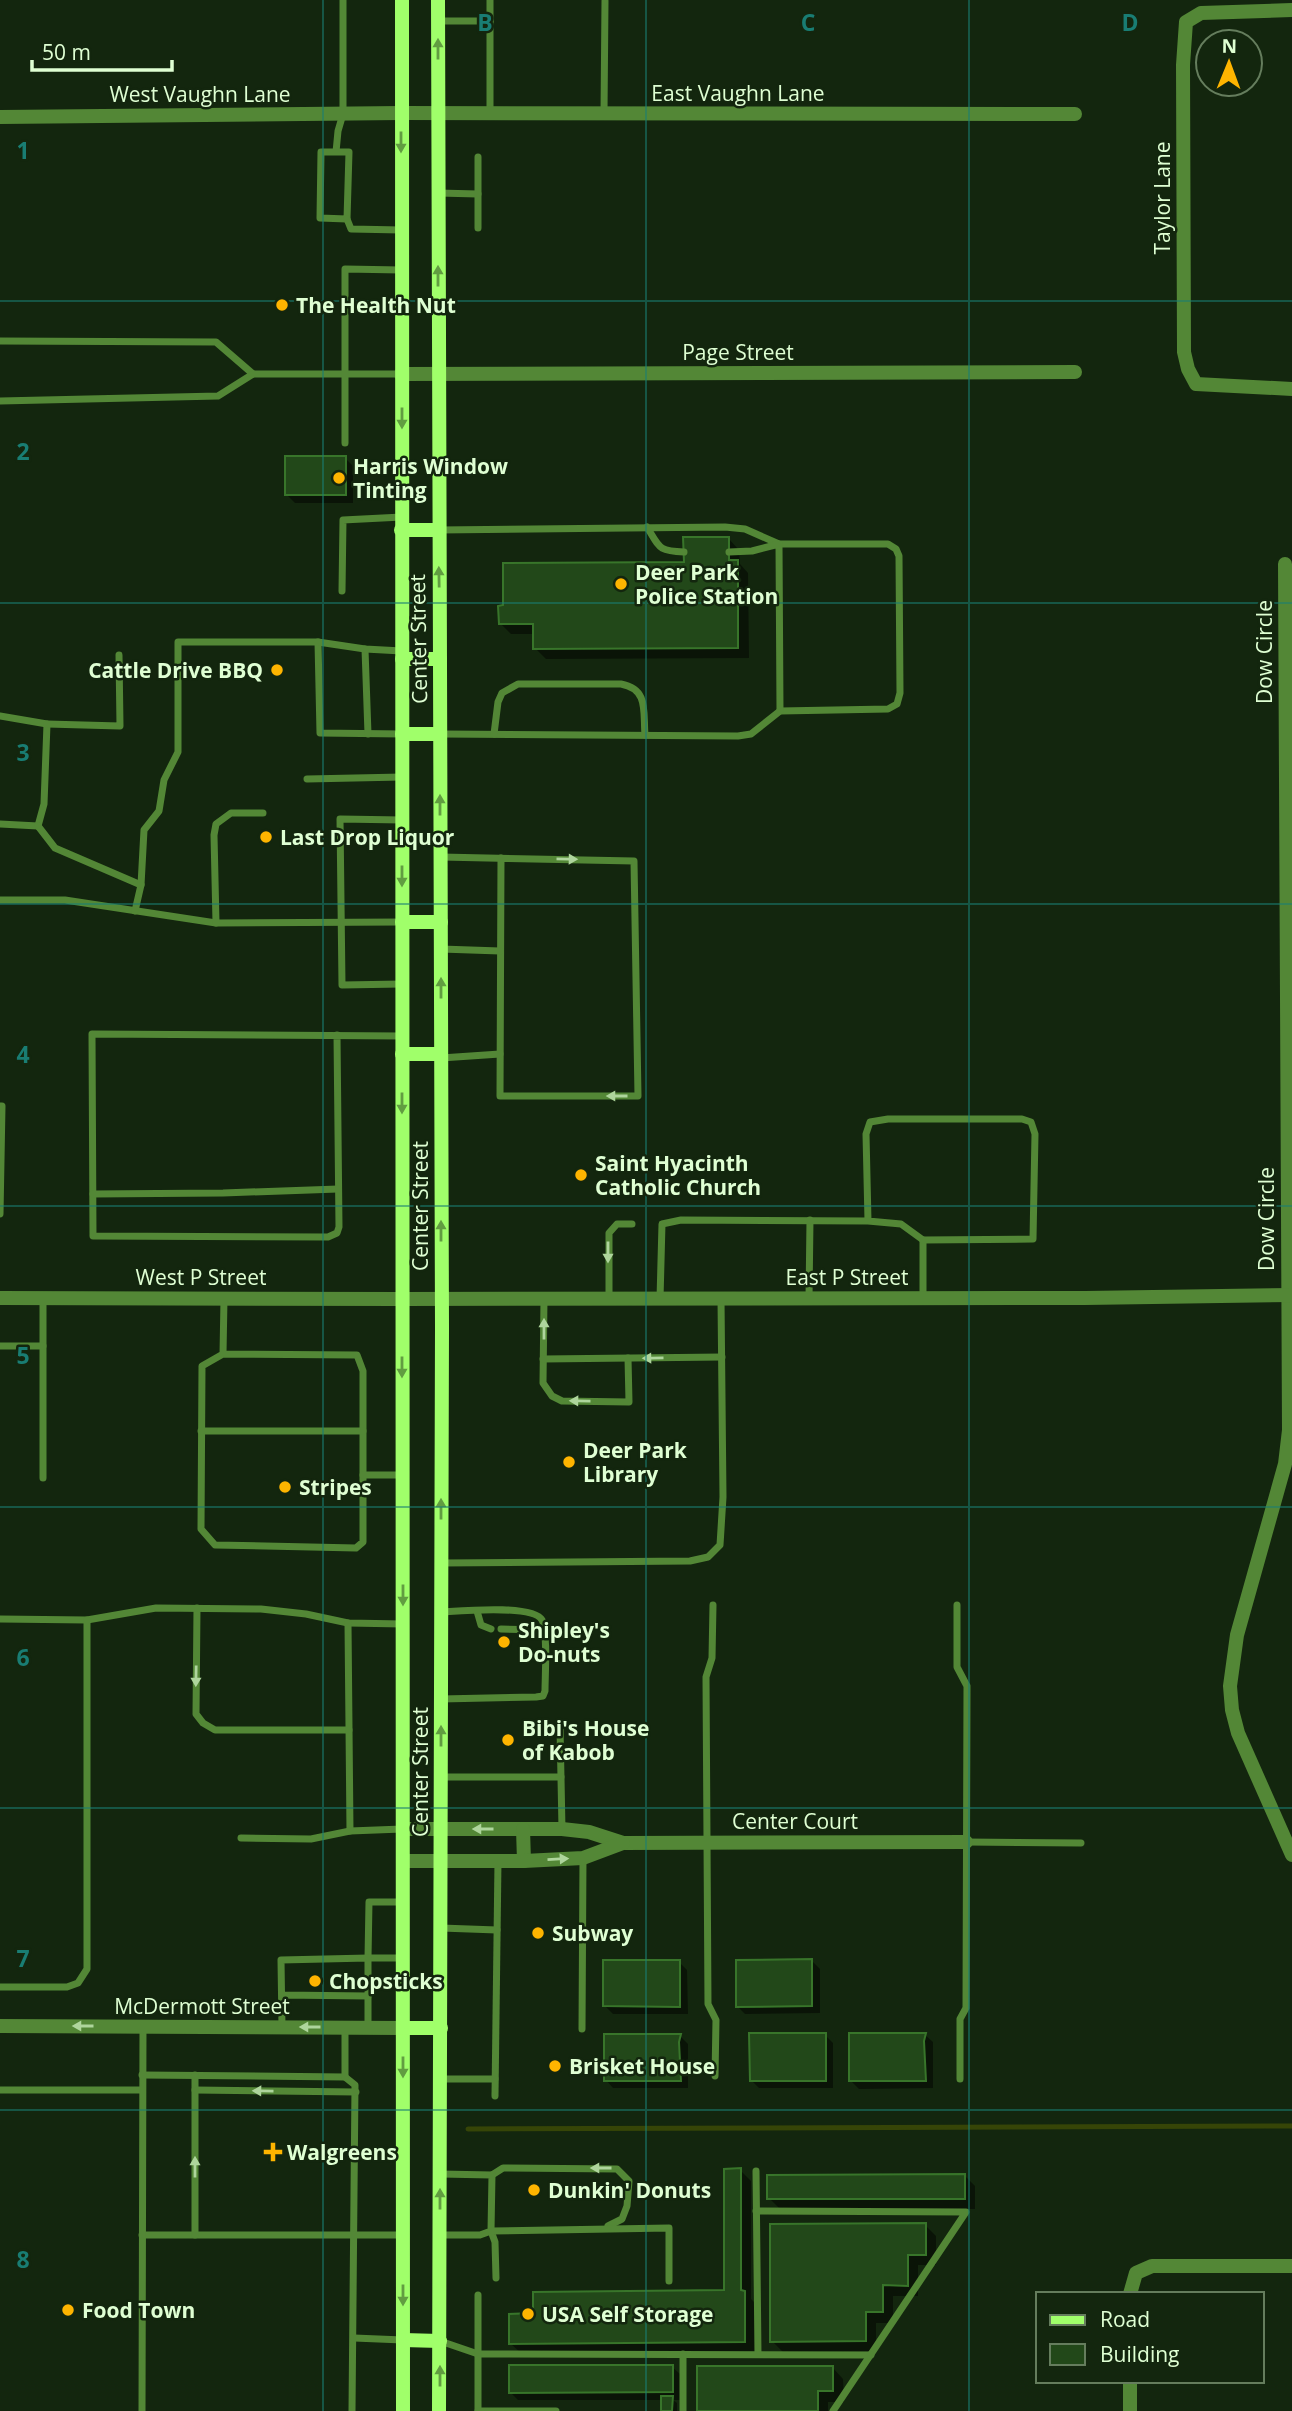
<svg xmlns="http://www.w3.org/2000/svg" width="1292" height="2411" viewBox="0 0 1292 2411" font-family="'Open Sans',sans-serif">
	<rect width="100%" height="100%" fill="#13260e"/>
	<g fill="#0007">
		<path d="M345 458 353 466V503H295L287 495Z"/>
		<path d="M729 539 739 550 740 564 748 573 749 658 546 659 535 648V634H511L500 623 505 607 686 563Z"/>
		<path d="M812 1961 820 1969V2013L745 2014 737 2006Z"/>
		<path d="M679 1962 687 1970 688 2014H613L605 2006Z"/>
		<path d="M825 2035 833 2043V2088H759L751 2080Z"/>
		<path d="M925 2035 933 2042V2088L859 2089 851 2081Z"/>
		<path d="M680 2036 688 2044V2088H613L606 2080Z"/>
		<path d="M740 2170 751 2181V2299L755 2303V2352L522 2354 511 2344 726 2292Z"/>
		<path d="M964 2175 975 2186V2209H780L769 2198Z"/>
		<path d="M925 2225 936 2236V2265H918V2296H893V2323H876V2351L783 2352 772 2341Z"/>
		<path d="M672 2367 680 2374V2400H673L677 2403V2411H663V2400H518L510 2392Z"/>
		<path d="M833 2368 843 2379 844 2402H828V2411H699Z"/>
	</g>
	<g fill="none" stroke-linecap="round" stroke-linejoin="round">
		<path stroke="#364507" stroke-width="5" d="M468 2129 1292 2126"/>
	</g>
	<g fill="#224819" stroke="#38752a" stroke-width="2">
		<rect x="285" y="456" width="61" height="39"/>
		<path d="M683 537H729V560H738V648L533 649V624H499L498 606 503 605V563L684 562Z"/>
		<path d="M812 1959V2006L736 2007V1960Z"/>
		<path d="M603 1960H680V2007L603 2006Z"/>
		<path d="M749 2033H826V2081H750Z"/>
		<path d="M849 2033H926L924 2041 926 2081H849Z"/>
		<path d="M604 2034H681L679 2042 681 2081H604Z"/>
		<path d="M741 2168V2290L745 2291V2342L509 2344V2314L533 2313V2292L724 2290V2169Z"/>
		<path d="M965 2174V2199H767V2175Z"/>
		<path d="M926 2223V2255H908V2286L883 2285V2312H866V2341L770 2342V2224Z"/>
		<path d="M509 2365H673V2392L509 2393Z"/>
		<path d="M697 2366H833V2391H818V2411H697Z"/>
		<path d="M661 2396H673L672 2411H661Z"/>
	</g>
	<g fill="none" stroke-linecap="round" stroke-linejoin="round">
		<g stroke="#538736" stroke-width="7">
			<path d="M490 0V113"/>
			<path d="M439 21H490"/>
			<path d="M604 113 605 1"/>
			<path d="M336 152H349L347 219 320 218 321 152H336L338 131 343 114V0"/>
			<path d="M438 193 478 194"/>
			<path d="M347 219 351 229 401 230"/>
			<path d="M478 228V157"/>
			<path d="M0 341 216 342 253 374"/>
			<path d="M0 401 218 396 253 374H401"/>
			<path d="M345 443V269L401 270"/>
			<path d="M647 527C660 548 658 551 684 552"/>
			<path d="M439 530 725 527 745 529 779 544H888L896 549 899 556 900 693 897 704 888 709 780 711 751 734 738 736 441 734"/>
			<path d="M729 552 752 551 779 544 780 711"/>
			<path d="M342 591 343 520 402 517"/>
			<path d="M318 642 320 733 402 734"/>
			<path d="M365 649 368 734"/>
			<path d="M0 716 47 724 44 804 38 826"/>
			<path d="M47 724 120 726 119 655"/>
			<path d="M494 734 498 702 502 693 518 684H621C649 689 643 712 645 735"/>
			<path d="M307 779 402 777"/>
			<path d="M402 820 340 819 342 985 402 984"/>
			<path d="M0 824 38 826"/>
			<path d="M38 826 55 848 141 885"/>
			<path d="M441 857 634 861 638 1096H500L501 858"/>
			<path d="M0 900H65L216 923 402 922"/>
			<path d="M135 911 141 885 144 830 159 811 164 780 178 752V642H318L365 649 402 651"/>
			<path d="M216 923 214 835 216 824 231 813H263"/>
			<path d="M441 949 500 951"/>
			<path d="M337 1035 339 1227 337 1233 328 1237 93 1236 92 1034 402 1036"/>
			<path d="M441 1058 500 1054"/>
			<path d="M0 1106H2L0 1214"/>
			<path d="M93 1194 223 1193 338 1189"/>
			<path d="M923 1240V1298"/>
			<path d="M43 1298V1478"/>
			<path d="M809 1298 810 1220"/>
			<path d="M544 1299 543 1383 552 1396 562 1401 629 1402 628 1358"/>
			<path d="M609 1299V1233L617 1224H632"/>
			<path d="M660 1299 662 1224 681 1220 868 1221 866 1134 870 1122 888 1119H1022L1031 1122 1035 1134 1033 1239 923 1240 901 1224 868 1221"/>
			<path d="M0 1346H43"/>
			<path d="M223 1354 202 1366 201 1529 215 1545 356 1548 363 1542V1371L357 1355 223 1354 224 1299"/>
			<path d="M543 1359 722 1357"/>
			<path d="M201 1431H363"/>
			<path d="M363 1475H403"/>
			<path d="M442 1563 690 1561 708 1557 720 1545 723 1497 721 1299"/>
			<path d="M713 1605 712 1658 706 1677 708 2004 716 2020 715 2076"/>
			<path d="M957 1605V1667L967 1686 966 2008 960 2019V2079"/>
			<path d="M197 1608 196 1714 203 1723 215 1730H349"/>
			<path d="M477 1611 481 1625 491 1629"/>
			<path d="M0 1619 87 1620 156 1608 261 1609 306 1614 348 1623 403 1624"/>
			<path d="M348 1623 350 1831"/>
			<path d="M501 1629 544 1630"/>
			<path d="M441 1699 536 1697 543 1696 545 1691C545 1676 548 1631 542 1620 533 1604 460 1611 441 1612"/>
			<path d="M560 1727 562 1829"/>
			<path d="M441 1777H561"/>
			<path d="M241 1838 311 1839 350 1831 402 1829"/>
			<path d="M966 1842 1081 1843"/>
			<path d="M441 1928 497 1930"/>
			<path d="M402 1958H368L369 1902H402"/>
			<path d="M0 1987H67L78 1983 87 1969V1620"/>
			<path d="M368 1996V2027"/>
			<path d="M282 2027 281 1960 368 1958V1996L282 1995"/>
			<path d="M582 2029 583 1858"/>
			<path d="M142 2075 345 2077 355 2085 352 2411"/>
			<path d="M345 2077V2028"/>
			<path d="M440 2079H495"/>
			<path d="M0 2090H142"/>
			<path d="M195 2090 356 2092"/>
			<path d="M495 2096 498 1861"/>
			<path d="M756 2171 758 2354"/>
			<path d="M492 2175 503 2168 617 2169 629 2181 627 2206 622 2219 608 2226"/>
			<path d="M756 2211 966 2212 833 2411"/>
			<path d="M142 2235H403"/>
			<path d="M195 2235V2075"/>
			<path d="M440 2235H480L491 2231 492 2175 440 2174"/>
			<path d="M496 2278 495 2242 491 2231 669 2228V2281"/>
			<path d="M354 2338 403 2340"/>
			<path d="M440 2341 478 2354 871 2355"/>
			<path d="M683 2354V2411"/>
			<path d="M142 2411 143 2027"/>
			<path d="M478 2411V2295"/>
			<path d="M478 2411H556"/>
		</g>
		<g stroke="#538736" stroke-width="14">
			<path d="M1292 10 1201 13 1186 22 1183 65 1184 352 1188 369 1196 384 1292 389"/>
			<path d="M0 117 401 113 1075 114"/>
			<path d="M401 374 1075 372"/>
			<path d="M1285 564 1289 1430 1285 1464 1237 1635 1230 1686 1232 1710 1238 1733 1292 1855"/>
			<path d="M0 1298 402 1299"/>
			<path d="M403 1829H562L589 1832 623 1843 966 1842"/>
			<path d="M523 1829 524 1861"/>
			<path d="M403 1861H524L583 1858 623 1843"/>
			<path d="M0 2026 403 2028"/>
			<path d="M1130 2294 1136 2273 1152 2266H1292"/>
			<path d="M1130 2381V2411"/>
		</g>
		<path stroke="#538736" stroke-width="14" d="M402 1299 1085 1298 1292 1295"/>
		<g stroke="#a0ff6a" stroke-width="14">
			<path d="M402 0 403 2411"/>
			<path d="M438 0 442 1328 439 2411"/>
			<path d="M401 530H438"/>
			<path d="M402 659H440"/>
			<path d="M402 734H440"/>
			<path d="M402 922H441"/>
			<path d="M402 1054H441"/>
			<path d="M403 2028H441"/>
			<path d="M403 2340 440 2341"/>
		</g>
	</g>
	<defs><path id="oneway-solid" d="M-6-.8H1V-3.2L6.5 0L1 3.2V.8H-6Z" transform="scale(1.75)"/></defs>
	<g fill="#619d41">
		<use href="#oneway-solid" transform="translate(438 49) rotate(-90)"/>
		<use href="#oneway-solid" transform="translate(401 142) rotate(90)"/>
		<use href="#oneway-solid" transform="translate(438 276) rotate(-90)"/>
		<use href="#oneway-solid" transform="translate(402 418) rotate(90)"/>
		<use href="#oneway-solid" transform="translate(439 577) rotate(-91)"/>
		<use href="#oneway-solid" transform="translate(440 805) rotate(-90)"/>
		<use href="#oneway-solid" transform="translate(402 876) rotate(90)"/>
		<use href="#oneway-solid" transform="translate(441 988) rotate(-90)"/>
		<use href="#oneway-solid" transform="translate(402 1103) rotate(90)"/>
		<use href="#oneway-solid" transform="translate(441 1231) rotate(-90)"/>
		<use href="#oneway-solid" transform="translate(402 1367) rotate(90)"/>
		<use href="#oneway-solid" transform="translate(441 1509) rotate(-90)"/>
		<use href="#oneway-solid" transform="translate(403 1595) rotate(90)"/>
		<use href="#oneway-solid" transform="translate(441 1736) rotate(-90)"/>
		<use href="#oneway-solid" transform="translate(403 2067) rotate(90)"/>
		<use href="#oneway-solid" transform="translate(440 2199) rotate(-90)"/>
		<use href="#oneway-solid" transform="translate(403 2295) rotate(90)"/>
		<use href="#oneway-solid" transform="translate(440 2376) rotate(-90)"/>
	</g>
	<g fill="#aed59c">
		<use href="#oneway-solid" transform="translate(567 859) rotate(1)"/>
		<use href="#oneway-solid" transform="translate(617 1096) rotate(180)"/>
		<use href="#oneway-solid" transform="translate(608 1252) rotate(90)"/>
		<use href="#oneway-solid" transform="translate(544 1329) rotate(-90)"/>
		<use href="#oneway-solid" transform="translate(653 1358) rotate(179)"/>
		<use href="#oneway-solid" transform="translate(580 1401) rotate(-179)"/>
		<use href="#oneway-solid" transform="translate(196 1676) rotate(91)"/>
		<use href="#oneway-solid" transform="translate(483 1829) rotate(180)"/>
		<use href="#oneway-solid" transform="translate(558 1859) rotate(-3)"/>
		<use href="#oneway-solid" transform="translate(83 2026) rotate(-180)"/>
		<use href="#oneway-solid" transform="translate(310 2027) rotate(-180)"/>
		<use href="#oneway-solid" transform="translate(263 2091) rotate(-179)"/>
		<use href="#oneway-solid" transform="translate(195 2167) rotate(-90)"/>
		<use href="#oneway-solid" transform="translate(601 2168) rotate(-180)"/>
	</g>
	<path fill="none" stroke="#197d73" stroke-width="2" stroke-opacity="0.55" d="M323 0V2411M646 0V2411M969 0V2411M0 301H1292M0 603H1292M0 904H1292M0 1206H1292M0 1507H1292M0 1808H1292M0 2110H1292"/>
	<g fill="#feb400" stroke="#13260e" stroke-width="2.5">
		<circle cx="282" cy="305" r="7"/>
		<circle cx="339" cy="478" r="7"/>
		<circle cx="621" cy="584" r="7"/>
		<circle cx="277" cy="670" r="7"/>
		<circle cx="266" cy="837" r="7"/>
		<circle cx="581" cy="1175" r="7"/>
		<circle cx="569" cy="1462" r="7"/>
		<circle cx="285" cy="1487" r="7"/>
		<circle cx="504" cy="1642" r="7"/>
		<circle cx="508" cy="1740" r="7"/>
		<circle cx="538" cy="1933" r="7"/>
		<circle cx="315" cy="1981" r="7"/>
		<circle cx="555" cy="2066" r="7"/>
		<path d="M269.5 2141.5h7v7h7v7h-7v7h-7v-7h-7v-7h7z"/>
		<circle cx="534" cy="2190" r="7"/>
		<circle cx="68" cy="2310" r="7"/>
		<circle cx="528" cy="2314" r="7"/>
	</g>
	<g text-anchor="middle" dominant-baseline="central" stroke-width="5" stroke-linejoin="round" paint-order="stroke">
		<g font-size="21" fill="#dfffd3" stroke="#13260e">
			<text x="738" y="93">East Vaughn Lane</text>
			<text x="200" y="94">West Vaughn Lane</text>
			<text transform="translate(1162 198) rotate(-90)">Taylor Lane</text>
			<text x="738" y="352">Page Street</text>
			<text transform="translate(418 639) rotate(-91)">Center Street</text>
			<text transform="translate(1264 652) rotate(-90)">Dow Circle</text>
			<text transform="translate(420 1206) rotate(-90)">Center Street</text>
			<text transform="translate(1266 1219) rotate(-90)">Dow Circle</text>
			<text x="201" y="1277">West P Street</text>
			<text x="847" y="1277">East P Street</text>
			<text transform="translate(420 1772) rotate(-90)">Center Street</text>
			<text x="795" y="1821">Center Court</text>
			<text x="202" y="2006">McDermott Street</text>
		</g>
		<g font-size="21" font-weight="bold" fill="#dfffd3" stroke="#13260e" text-anchor="start">
			<text x="296" y="305">The Health Nut</text>
			<text x="353" y="466">Harris Window<tspan x="353" dy="24">Tinting</tspan></text>
			<text x="635" y="572">Deer Park<tspan x="635" dy="24">Police Station</tspan></text>
			<text x="263" y="670" text-anchor="end">Cattle Drive BBQ</text>
			<text x="280" y="837">Last Drop Liquor</text>
			<text x="595" y="1163">Saint Hyacinth<tspan x="595" dy="24">Catholic Church</tspan></text>
			<text x="583" y="1450">Deer Park<tspan x="583" dy="24">Library</tspan></text>
			<text x="299" y="1487">Stripes</text>
			<text x="518" y="1630">Shipley's<tspan x="518" dy="24">Do-nuts</tspan></text>
			<text x="522" y="1728">Bibi's House<tspan x="522" dy="24">of Kabob</tspan></text>
			<text x="552" y="1933">Subway</text>
			<text x="329" y="1981">Chopsticks</text>
			<text x="569" y="2066">Brisket House</text>
			<text x="287" y="2152">Walgreens</text>
			<text x="548" y="2190">Dunkin' Donuts</text>
			<text x="82" y="2310">Food Town</text>
			<text x="542" y="2314">USA Self Storage</text>
		</g>
	</g>
	<g font-size="23" text-anchor="middle" font-weight="bold" fill="#197d73" stroke="#13260e" stroke-width="5" stroke-linejoin="round" paint-order="stroke">
		<text x="485" y="31">B</text>
		<text x="808" y="31">C</text>
		<text x="1130" y="31">D</text>
		<text x="23" y="159">1</text>
		<text x="23" y="460">2</text>
		<text x="23" y="761">3</text>
		<text x="23" y="1063">4</text>
		<text x="23" y="1364">5</text>
		<text x="23" y="1666">6</text>
		<text x="23" y="1967">7</text>
		<text x="23" y="2268">8</text>
	</g>
	<rect x="1036" y="2292" width="228" height="91" fill="#13260e" stroke="#657d5d" stroke-width="2"/>
	<rect x="1050" y="2315" width="35" height="10" fill="#a0ff6a" stroke="#657d5d" stroke-width="2"/>
	<text x="1100" y="2327" font-size="21" fill="#dfffd3">Road</text>
	<rect x="1050" y="2344" width="35" height="21" fill="#224819" stroke="#657d5d" stroke-width="2"/>
	<text x="1100" y="2362" font-size="21" fill="#dfffd3">Building</text>
	<g transform="translate(1229 63) rotate(1)"><circle r="33" fill="#13260e" stroke="#657d5d" stroke-width="2"/>
	<path d="M0-5L12 26L0 18L-12 26Z" fill="#feb400"/>
	<text y="-10" font-size="19" font-weight="bold" text-anchor="middle" fill="#dfffd3">N</text>
	</g>
	<path d="M32 60v10h140v-10" fill="none" stroke="#dfffd3" stroke-width="3.5"/>
	<text x="42" y="60" font-size="21" fill="#dfffd3" stroke="#13260e" stroke-width="5" paint-order="stroke">50 m</text>
</svg>
